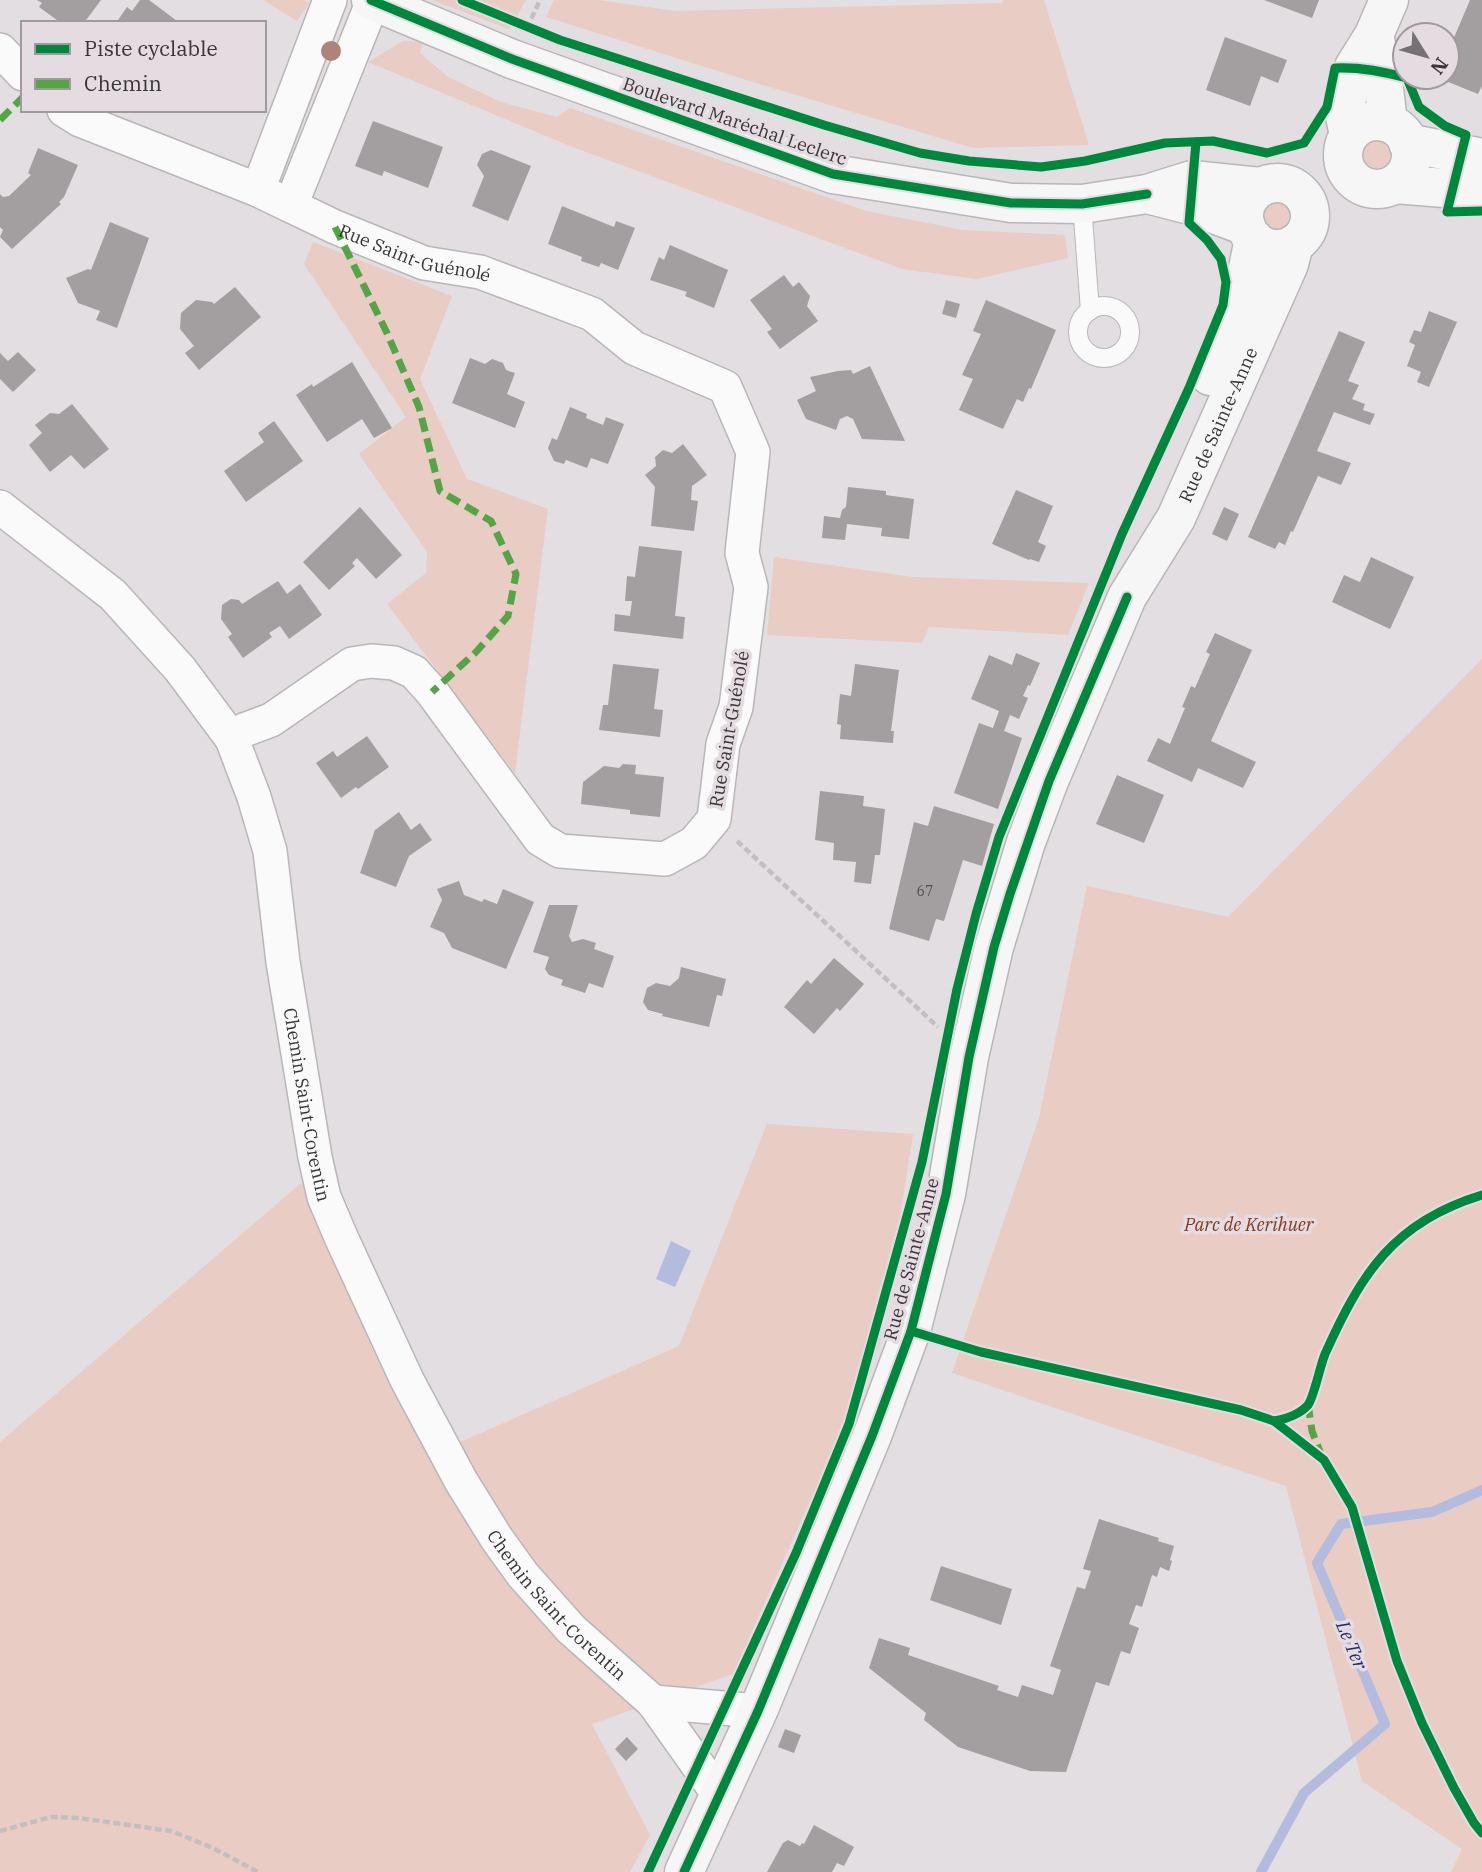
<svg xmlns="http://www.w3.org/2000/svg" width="1482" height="1872" viewBox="0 0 1482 1872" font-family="'IBM Plex Serif',serif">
	<rect width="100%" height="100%" fill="#e3dee1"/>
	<g fill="#e9ccc4">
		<path d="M263 0H304L309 3 297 21Z"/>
		<path d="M432 0H526L509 29Z"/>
		<path d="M554 0H598L675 11 1002 3 1003 0H1044L1089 145 973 148 756 83 546 17Z"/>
		<path d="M403 41 423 42 420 53 448 77 501 102 557 117 570 108 866 211 963 230 1065 235 1068 258 977 279 902 269 570 146 368 62Z"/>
		<path d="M1376 129 1402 149C1401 163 1400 169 1387 176 1350 194 1336 138 1376 129Z"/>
		<circle cx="1277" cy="215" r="19"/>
		<path d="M313 242 452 296 420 379 467 479 548 509 515 773 387 604 426 573 427 552 359 454 406 417 304 264Z"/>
		<path d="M774 557 913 577 1089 583 1068 635 929 627 922 643 767 635Z"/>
		<path d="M1482 659V1872H1451L1462 1849 1362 1781 1286 1486 952 1373 1039 1118 1087 886 1228 917Z"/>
		<path d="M767 1124 913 1134 880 1344 733 1674 592 1724 650 1835 630 1872H0V1442L301 1183 458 1443 679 1346Z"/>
	</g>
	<path fill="#b3bbdf" d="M671 1241 691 1251 675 1287 656 1279Z"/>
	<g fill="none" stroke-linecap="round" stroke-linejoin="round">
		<path stroke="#b3bbdf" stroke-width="10" d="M1261 1872 1304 1793 1385 1724 1317 1563 1341 1524 1432 1512 1482 1490"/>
	</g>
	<g fill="#a39ea0">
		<path d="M37 0H101L84 23H61L39 7 42 3Z"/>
		<path d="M140 0H149L177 21 176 23H116L127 7 132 11Z"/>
		<path d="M1264 0H1319L1312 18Z"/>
		<path d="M1470 0H1482V86L1478 94 1436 77H1447V54Z"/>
		<path d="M1225 37 1287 60 1278 83 1261 76 1250 106 1206 90Z"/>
		<path d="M373 121 443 147 428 188 384 171 382 176 355 166Z"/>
		<path d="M38 148 78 165 64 197 59 202 61 204 12 249 0 237 3 230 0 227V194L3 197 9 196 31 175 28 173Z"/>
		<path d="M491 150 531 166 508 221 472 206 484 176 477 165 482 154Z"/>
		<path d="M562 206 614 227 616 221 635 228 618 270 601 263 599 267 581 261 582 257 548 244Z"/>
		<path d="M110 222 149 238 117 328 96 320 100 311 78 303 66 278 88 269 91 270Z"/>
		<path d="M670 245 728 270 714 308 685 296 687 292 650 280 659 257 664 260Z"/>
		<path d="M784 275 793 287 799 282 810 296 807 306 818 321 780 349 767 332 772 329 750 300Z"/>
		<path d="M235 287 261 317 199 370 185 353 194 346 180 329 181 313 196 300 212 302 214 304Z"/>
		<path d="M946 300 960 304 956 318 942 314Z"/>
		<path d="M986 300 1056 330 1031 389 1029 388 1023 402 1017 399 1003 429 959 410 973 379 962 375 981 334 973 331Z"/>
		<path d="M1429 311 1457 322 1429 387 1417 382 1421 372 1407 366 1415 345 1409 342 1414 330 1421 332Z"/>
		<path d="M1339 331 1365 342 1348 381 1359 385 1352 399 1365 404 1363 410 1375 414 1370 425 1334 412 1317 451 1351 463 1341 485 1318 476 1293 532 1291 531 1285 545 1279 542 1275 549 1248 537Z"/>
		<path d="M18 352 36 370 13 392 0 379V353L8 361Z"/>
		<path d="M470 358 485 364 492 359 503 363 506 370 515 373 507 394 525 402 515 428 452 403Z"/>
		<path d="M352 362 392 428 374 438 362 419 327 442 296 395 312 384 313 387Z"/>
		<path d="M870 366 905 441 862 439 853 419 847 416 840 419 836 430 806 419 797 400 816 391 810 377 838 371 851 370 853 374Z"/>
		<path d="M72 404 109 449 84 469 71 455 50 472 29 445 42 433 35 425 50 413 59 414Z"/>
		<path d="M570 407 587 414 586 418 603 425 606 417 624 424 608 464 591 458 587 468 566 460 564 464 554 461 548 448 552 438 557 440Z"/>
		<path d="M274 421 303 461 246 502 224 471 264 442 258 433Z"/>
		<path d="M683 444 707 475 692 486 691 500 698 501 694 531 651 526 655 487 645 475 656 466 655 457 663 450 672 453Z"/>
		<path d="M848 487 886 491V495L914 499 909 539 881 536 882 528 847 524 845 540 822 538 824 516 840 518 842 510 846 507Z"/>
		<path d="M1016 490 1053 506 1038 542 1046 546 1039 562 1030 559 1029 560 992 544Z"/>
		<path d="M360 507 402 555 376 579 357 558 352 563 355 566 329 590 303 562Z"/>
		<path d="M1224 507 1239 514 1227 541 1212 534Z"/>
		<path d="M639 546 682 551 675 616 685 617 683 639 614 631 615 614 630 616 632 601H625L627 576 635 577Z"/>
		<path d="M1371 557 1414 577 1390 629 1332 602 1344 575 1360 582Z"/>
		<path d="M278 581 287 594 300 584 322 615 289 639 280 626 269 633 272 637 243 658 228 637 232 634 221 619 222 605 231 599 239 600 242 604Z"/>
		<path d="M1215 633 1252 650 1211 741 1256 762 1243 788 1198 768 1192 782 1147 761 1158 738 1170 744 1185 708 1182 707 1191 686 1195 688 1210 654 1206 652Z"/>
		<path d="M1016 653 1040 663 1030 686 1028 685 1023 696 1028 698 1019 719 1010 715 1004 731 1022 738 998 809 954 793 979 723 993 728 999 711 971 699 989 655 1012 665Z"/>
		<path d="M613 664 659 669 654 709 663 710 660 737 599 730 603 705H608Z"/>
		<path d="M855 664 899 670 891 731H894L893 743 840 739 841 725 837 724 840 694 851 696Z"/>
		<path d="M367 736 389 767 358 789 356 787 341 798 316 763 333 751 337 757Z"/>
		<path d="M623 764 636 765 635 774 664 777 660 817 630 814V810L581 804 583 782 604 766 619 768Z"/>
		<path d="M1117 775 1164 795 1144 843 1096 824Z"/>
		<path d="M820 791 864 796 863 806 885 809 880 855H875L871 884 854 882 856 862 833 860 834 843 815 840Z"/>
		<path d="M934 806 994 824 982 866 963 860 944 921 936 919 929 941 889 929 914 822 928 826Z"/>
		<path d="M399 812 411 830 420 823 432 840 409 856 396 887 360 873 375 830Z"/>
		<path d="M459 881 464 895 482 902 484 899 497 904 503 889 534 902 506 969 452 948 444 933 430 927 442 900 437 889Z"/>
		<path d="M549 905H578L569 936 572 942 583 939 596 943 594 949 614 956 603 988 589 983 585 993 561 985 563 980 549 975 545 969 549 957 533 952Z"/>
		<path d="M834 958 864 984 840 1011 837 1008 814 1034 784 1007 807 980 811 984Z"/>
		<path d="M681 967 726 979 722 996 717 995 709 1027 662 1016 663 1014 648 1010 643 1002 647 988 656 983 670 986 679 978Z"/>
		<path d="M1099 1519 1159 1538 1158 1541 1174 1546 1170 1560 1172 1561 1169 1571 1160 1567 1157 1577 1152 1575 1142 1607 1136 1605 1129 1624 1139 1628 1130 1654 1121 1651 1109 1686 1096 1682 1066 1772 1030 1771 958 1747 924 1720 926 1713 869 1668 879 1638 910 1648 908 1655 999 1686 997 1690 1018 1697 1022 1685 1053 1695 1061 1670 1050 1666 1077 1587 1085 1589 1091 1571 1083 1569Z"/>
		<path d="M941 1566 1012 1589 1001 1625 930 1600Z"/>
		<path d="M785 1729 801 1735 794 1753 778 1747Z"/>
		<path d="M627 1737 638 1749 626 1761 615 1749Z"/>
		<path d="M814 1825 854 1847 844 1866 837 1863 832 1872H767L783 1843 788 1840 800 1846 802 1843 804 1844Z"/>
	</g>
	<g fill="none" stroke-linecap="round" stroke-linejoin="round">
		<g stroke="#b9b6b8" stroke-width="20">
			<g id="lane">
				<path d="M1082 204 1090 311"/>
				<circle cx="1104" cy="332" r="26"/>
			</g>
		</g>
		<g stroke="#b9b6b8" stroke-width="36">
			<g id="street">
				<path d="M0 50 23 74"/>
				<path id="s1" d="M64 110 80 120 258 190 335 227 424 263 480 272 592 314 634 348 725 387 753 452 742 553 751 587 736 707 723 744 714 819 694 843 665 859 560 851 540 839 432 692 414 672 394 663 371 661 352 664 271 720 244 730 232 739"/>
				<path d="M258 190 330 0"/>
				<path d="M291 205 373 1"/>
				<path id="s2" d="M0 507 113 595 180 669 232 739 254 797 270 851 283 962 315 1157 324 1197 341 1237 407 1380 461 1481 497 1539 523 1575 571 1629 653 1702 719 1795"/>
				<path d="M653 1702 758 1711"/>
			</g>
		</g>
		<g stroke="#b9b6b8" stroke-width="41">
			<g id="secondary">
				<path d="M371 0 512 59 833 174 1011 203 1082 204 1147 194 1192 180 1260 187"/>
				<path d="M1374 35 1382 71 1388 123"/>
				<circle cx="1377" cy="155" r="34"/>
				<path d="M1349 135 1344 112 1354 67 1374 35 1389 0"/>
				<path d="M1408 143 1482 158"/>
				<circle cx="1277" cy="216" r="33"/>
				<path d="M1395 184 1482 191"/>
				<path d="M1147 194 1190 205 1246 226"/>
				<path d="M1210 376 1242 297 1254 239"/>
				<path id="s3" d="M684 1872 758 1711 872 1436 911 1331 946 1194 969 1057 994 947 1026 842 1049 781 1127 597 1176 518 1289 264 1294 244"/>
			</g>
		</g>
		<g stroke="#c2bfc1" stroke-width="4.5" stroke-dasharray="7 3.5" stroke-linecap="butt">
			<path d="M527 28 540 0"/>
			<path d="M737 841 938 1027"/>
			<path d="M0 1831 51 1817 79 1818 171 1831 213 1848 258 1872"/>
		</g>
		<use href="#lane" stroke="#fbfafa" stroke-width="18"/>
		<use href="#street" stroke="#fbfafa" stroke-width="33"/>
		<use href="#secondary" stroke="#f7f6f7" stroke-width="38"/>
		<g stroke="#53a545" stroke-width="7" stroke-dasharray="14 7" stroke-linecap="butt">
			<path d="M0 120 23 97"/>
			<path d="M335 227 387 333 419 407 440 491 491 521 516 574 508 616 476 652 432 692"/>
			<path d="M1308 1404 1312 1431 1321 1454"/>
		</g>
		<g stroke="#e5dce2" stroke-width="13">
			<g id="cycleway">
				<path d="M371 0 512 59 833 174 1011 203 1082 204 1147 194"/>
				<path d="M462 0 560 40 824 125 920 153 969 161 1041 167 1085 161 1165 143 1213 141 1267 153 1304 143 1327 107 1335 68C1361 67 1382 71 1407 78L1419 107 1445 126 1466 135 1447 212 1482 211"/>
				<path d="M911 1331 981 1352 1241 1410 1274 1421 1324 1460 1352 1507 1397 1661 1422 1723 1454 1788 1474 1823 1482 1833"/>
				<path d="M1274 1421C1285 1419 1300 1414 1308 1405 1314 1397 1320 1366 1325 1354 1361 1274 1393 1222 1482 1195"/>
				<path d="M648 1872 796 1553 849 1424 922 1162 957 989 976 914 999 837 1122 534 1189 388 1223 305 1226 282 1221 259 1207 240 1189 223 1196 142"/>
				<path d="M684 1872 758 1711 872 1436 911 1331 946 1194 969 1057 994 947 1010 894 1049 781 1127 597"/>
			</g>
		</g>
		<use href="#cycleway" stroke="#00873e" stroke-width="9"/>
	</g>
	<circle fill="#ad8477" cx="331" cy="51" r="10"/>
	<g text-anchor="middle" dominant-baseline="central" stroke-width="7" stroke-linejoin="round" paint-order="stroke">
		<g font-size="14" fill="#544f52">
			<text x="925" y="891">67</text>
		</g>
		<g font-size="18" fill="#393538" stroke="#e5dce2">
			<text transform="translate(735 121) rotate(19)">Boulevard Maréchal Leclerc</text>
			<text stroke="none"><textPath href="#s1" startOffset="380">Rue Saint-Guénolé</textPath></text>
			<text stroke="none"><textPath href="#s3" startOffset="1550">Rue de Sainte-Anne</textPath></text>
			<text transform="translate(729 729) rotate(-80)">Rue Saint-Guénolé</text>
			<text stroke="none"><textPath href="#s2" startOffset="705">Chemin Saint-Corentin</textPath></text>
			<text transform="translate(911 1259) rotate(-75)">Rue de Sainte-Anne</text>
			<text stroke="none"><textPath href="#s2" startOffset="1272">Chemin Saint-Corentin</textPath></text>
		</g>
		<g font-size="18" font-style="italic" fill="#813b20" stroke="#e5dce2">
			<text x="1249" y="1224">Parc de Kerihuer</text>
		</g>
		<g font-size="19" font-style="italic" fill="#222a65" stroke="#e5dce2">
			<text transform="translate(1352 1645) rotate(67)">Le Ter</text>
		</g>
	</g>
	<rect x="21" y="21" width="245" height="91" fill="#e5dce2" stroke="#a0999e" stroke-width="2"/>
	<rect x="35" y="44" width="35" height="10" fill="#00873e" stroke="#a0999e" stroke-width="2"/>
	<text x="84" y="56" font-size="21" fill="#393538">Piste cyclable</text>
	<rect x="35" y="79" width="35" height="10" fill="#53a545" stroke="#a0999e" stroke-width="2"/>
	<text x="84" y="91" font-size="21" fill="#393538">Chemin</text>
	<g transform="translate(1426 56) rotate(127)"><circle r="33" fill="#e5dce2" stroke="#a0999e" stroke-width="2"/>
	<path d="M0-5L12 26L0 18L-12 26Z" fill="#747073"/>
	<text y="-10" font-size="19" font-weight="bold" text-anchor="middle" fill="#393538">N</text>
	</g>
</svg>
